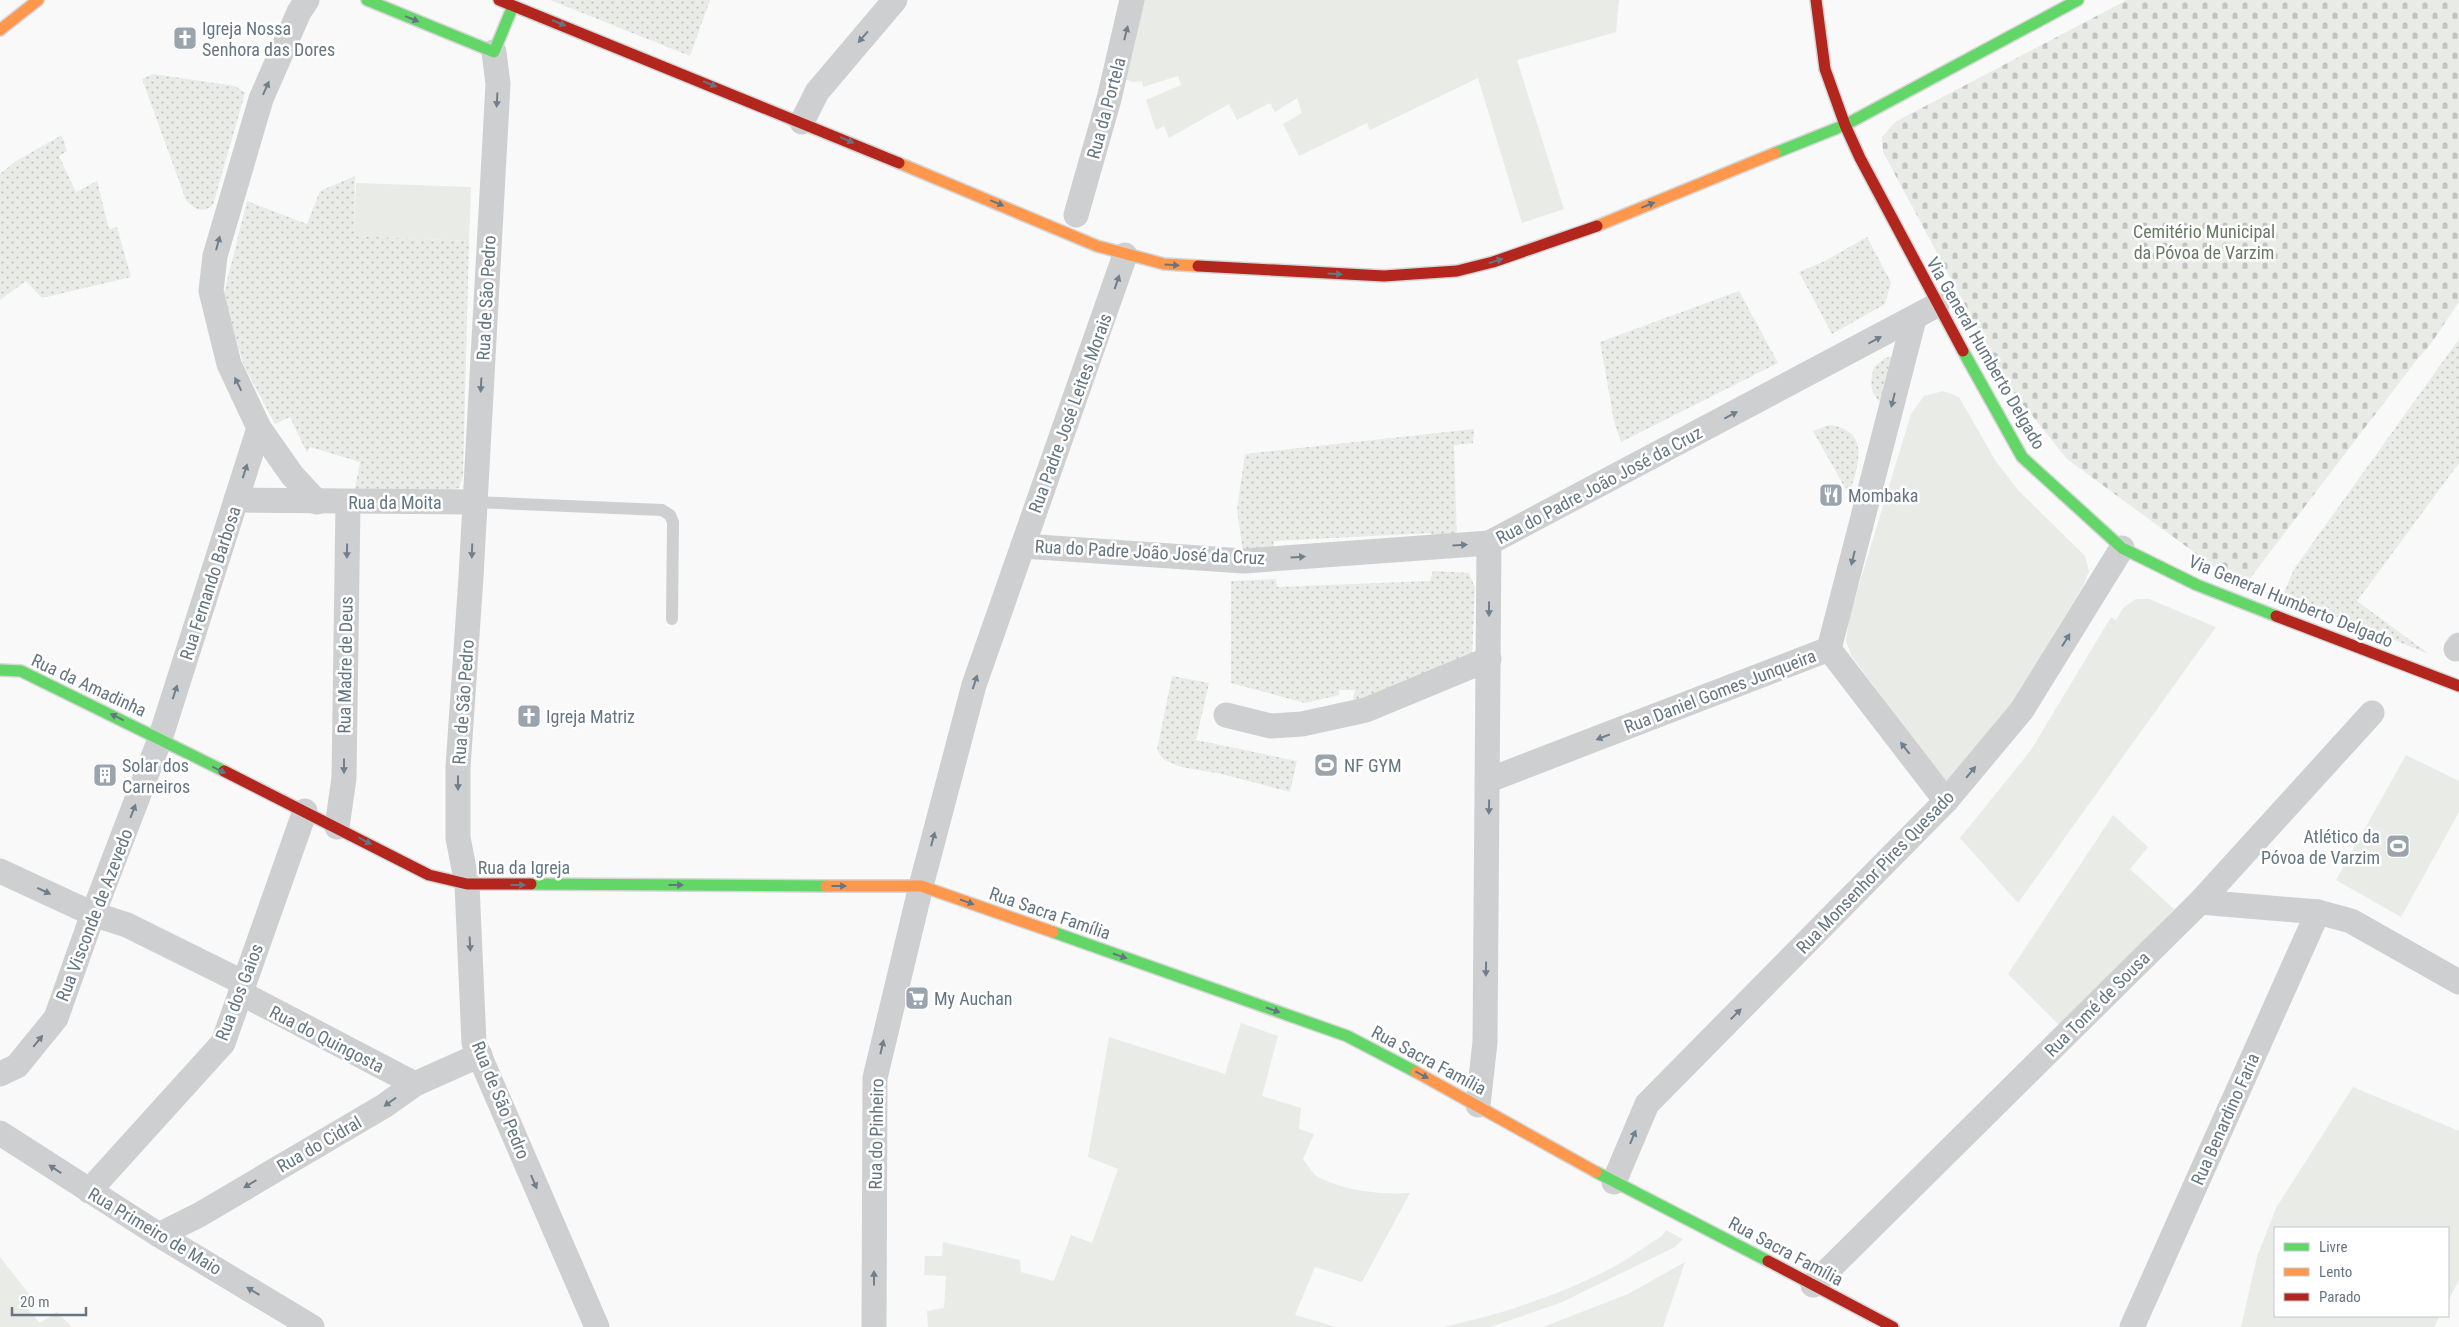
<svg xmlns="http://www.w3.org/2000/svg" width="2459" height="1327" viewBox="0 0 2459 1327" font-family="'Roboto Condensed',sans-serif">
	<defs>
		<pattern id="cemetery-stones" width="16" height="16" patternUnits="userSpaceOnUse" patternTransform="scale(1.25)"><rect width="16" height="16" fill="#e8ebe6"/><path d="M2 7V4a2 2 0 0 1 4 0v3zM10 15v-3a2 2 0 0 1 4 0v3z" fill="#c0c3c0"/></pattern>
		<pattern id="park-dots" width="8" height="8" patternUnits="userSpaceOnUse" patternTransform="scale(1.25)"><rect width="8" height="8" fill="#e8ebe6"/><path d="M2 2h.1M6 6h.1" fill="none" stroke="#c0c3c0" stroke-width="1.8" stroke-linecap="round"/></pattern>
	</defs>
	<rect width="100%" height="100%" fill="#f9f9f9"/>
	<g fill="#e8ebe6">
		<path d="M1140 0H1619L1616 32 1517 60 1564 209 1522 223 1478 78 1370 130 1367 123 1299 156 1283 124 1302 113 1297 98 1275 112 1270 103 1237 120 1229 104 1169 138 1164 126 1156 130 1146 100 1181 85 1178 76 1143 87 1142 81 1133 82 1121 78Z"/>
		<path d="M356 183 471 187 469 241 354 236Z"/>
		<path d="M1943 391 1959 397 1995 460 2018 490 2085 556 2089 571 2083 586 2001 722 1951 782 1942 779 1851 655 1846 641 1849 618 1911 414 1924 396Z"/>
		<path d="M2136 599H2149L2216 627 2018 903 1960 838 2031 750 2111 617 2116 620 2124 607Z"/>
		<path d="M2406 755 2459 781V812L2401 917 2336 880Z"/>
		<path d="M2113 815 2148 847 2130 869 2174 909 2062 1028 2008 974Z"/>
		<path d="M1241 1023 1278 1036 1262 1096 1301 1108 1299 1129 1314 1134 1303 1159C1307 1164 1313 1174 1318 1177 1345 1191 1381 1195 1410 1193L1362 1282 1315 1267 1295 1315 1336 1327H928L927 1311 944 1308 946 1276 924 1275 925 1256H942L943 1242 1020 1260 1021 1272 1054 1281 1071 1235 1092 1243 1118 1169 1088 1157 1109 1037 1225 1074Z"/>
		<path d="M2353 1087 2459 1131V1280L2448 1301V1228H2275V1316H2440L2434 1327H2241L2257 1257 2276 1208Z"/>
		<path d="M1666 1230 1683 1239 1675 1247 1560 1303 1490 1327H1443C1502 1314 1564 1294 1617 1265 1633 1256 1647 1245 1662 1236Z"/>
		<path d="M0 1257 32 1298 24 1305 40 1323 57 1312 72 1327H0Z"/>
		<path d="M1685 1262 1663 1327H1543L1628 1294Z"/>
	</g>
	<path fill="url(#cemetery-stones)" d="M2127 0H2459V302L2430 345 2415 362 2248 581 2217 569 2067 459 2009 387 1883 152 1882 137 1895 122Z"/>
	<g fill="url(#park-dots)">
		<path d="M550 0H710L690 56Z"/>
		<path d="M153 74 235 86 245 93 213 205C202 214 194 209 186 200L142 79Z"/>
		<path d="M62 135 67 151 59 156 76 192 97 181 109 229 117 227 131 277 42 298 26 281 0 300V174L16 161Z"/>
		<path d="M355 176 354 236 469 241 463 476 459 488 447 491 354 493 360 462 310 447 307 453 290 417 275 424 244 366 223 297 247 201 307 224 320 191Z"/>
		<path d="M1867 237 1891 282 1885 304 1832 334 1799 272 1823 262Z"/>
		<path d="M1739 291 1778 363 1621 442 1614 421 1600 342Z"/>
		<path d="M2459 339V463L2357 601 2429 654 2283 595 2294 569Z"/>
		<path d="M1895 356 1883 404C1869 394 1870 382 1874 367L1885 358Z"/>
		<path d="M1829 425C1872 430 1858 467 1849 495L1813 431Z"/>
		<path d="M1474 429 1473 443 1454 445 1457 540 1431 542V533L1274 541 1273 550 1243 551 1237 510 1245 454Z"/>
		<path d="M1433 571 1469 573 1475 588 1472 655 1362 700H1353L1355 690H1339V695L1305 703 1231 683V581L1276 579 1277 587 1430 581Z"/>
		<path d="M1172 676 1209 683 1196 740 1297 761 1290 792 1222 774 1181 767 1163 759 1157 750Z"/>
	</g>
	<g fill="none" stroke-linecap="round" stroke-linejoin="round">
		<g stroke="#d5d6d7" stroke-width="14">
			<g id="fast">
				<path d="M367 0 494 52 513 6"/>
				<path d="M1775 153 1845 125 2078 0"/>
				<path d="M1963 351 2022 457 2122 548 2197 585 2276 616"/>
				<path d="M0 670 21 671 224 771"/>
				<path d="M531 884 826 886"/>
				<path d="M1053 932 1347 1036 1416 1072"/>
				<path d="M1596 1172 1768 1261"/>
			</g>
		</g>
		<g stroke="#d5d6d7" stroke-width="14">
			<g id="slow">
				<path d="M0 30 38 0"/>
				<path d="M899 163 1097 246 1164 264 1198 266"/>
				<path d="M1597 226 1775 153"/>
				<path d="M826 886H921L1053 932"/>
				<path d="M1416 1072 1596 1172"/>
			</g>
		</g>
		<g stroke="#d5d6d7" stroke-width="14">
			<g id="jam">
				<path d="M499 0 899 163"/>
				<path d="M1816 0 1825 69 1845 125 1860 158 1963 351"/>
				<path d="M1198 266 1384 276 1457 271 1493 262 1597 226"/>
				<path d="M2276 616 2459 686"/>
				<path d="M224 771 429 875 467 884H531"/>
				<path d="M1768 1261 1893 1327"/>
			</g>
		</g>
		<path stroke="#cecfd0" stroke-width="12" d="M474 502 662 510 670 515 673 522 672 619"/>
		<g stroke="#cecfd0" stroke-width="25">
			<path d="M307 0 299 12 261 99 215 256 211 291 229 364 259 428 292 475 317 502"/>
			<path d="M494 52 498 84 471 577 458 767V838L467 884 474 1043 597 1327"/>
			<path d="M802 122 817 92 895 0"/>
			<path d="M1076 215 1109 99 1132 0"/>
			<path d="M236 500 474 502"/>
			<path d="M1023 546 1244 561 1489 543 1937 305"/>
			<path d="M1829 649 1946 801"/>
			<path d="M2456 649 2459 645"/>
			<path d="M1226 715 1271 726 1302 724 1366 710 1489 659"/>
			<path d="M1489 780 1829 649 1914 319"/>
			<path d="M337 827 344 778 348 503"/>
			<path d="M0 871 93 914 127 925 244 983"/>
			<path d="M2200 902 2318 912 2351 921 2459 982"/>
			<path d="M241 993 415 1084"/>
			<path d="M0 1074 17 1066 56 1018 93 914 160 739 259 428"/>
			<path d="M1478 1105 1485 1042 1489 543"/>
			<path d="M0 1133 159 1235 312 1327"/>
			<path d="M1614 1182 1647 1104 1946 801 2022 710 2122 548"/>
			<path d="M89 1191 223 1043 305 811"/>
			<path d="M159 1235 199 1215 384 1106 415 1084 480 1055"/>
			<path d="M1813 1285 2200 902 2372 713"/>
			<path d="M874 1327 875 1078 921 886 974 685 1125 255"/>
			<path d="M2132 1327 2318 912"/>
		</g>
		<use href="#fast" stroke="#63d668" stroke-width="11"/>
		<use href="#slow" stroke="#ff974d" stroke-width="11"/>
		<use href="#jam" stroke="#b3261e" stroke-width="11"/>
	</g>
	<defs><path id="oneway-solid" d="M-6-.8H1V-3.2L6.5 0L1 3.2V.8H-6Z" transform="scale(1.25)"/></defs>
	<g fill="#657683">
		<use href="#oneway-solid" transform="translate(412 19) rotate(22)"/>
		<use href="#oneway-solid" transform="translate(559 23) rotate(22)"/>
		<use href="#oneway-solid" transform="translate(710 84) rotate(22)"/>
		<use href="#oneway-solid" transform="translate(847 140) rotate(23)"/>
		<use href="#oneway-solid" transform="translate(997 203) rotate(23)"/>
		<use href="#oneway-solid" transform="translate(1648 205) rotate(-22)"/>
		<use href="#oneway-solid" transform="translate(1496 261) rotate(-17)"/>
		<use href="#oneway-solid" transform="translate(1172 265) rotate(3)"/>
		<use href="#oneway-solid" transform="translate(1335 274) rotate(3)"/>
		<use href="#oneway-solid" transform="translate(117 717) rotate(-154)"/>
		<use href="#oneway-solid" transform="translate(219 770) rotate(26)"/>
		<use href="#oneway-solid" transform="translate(365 841) rotate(28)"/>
		<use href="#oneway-solid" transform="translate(518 885)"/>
		<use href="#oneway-solid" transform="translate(676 885)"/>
		<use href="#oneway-solid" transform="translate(839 886)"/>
		<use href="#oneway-solid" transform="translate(967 902) rotate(19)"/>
		<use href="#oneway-solid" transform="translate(1120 956) rotate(19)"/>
		<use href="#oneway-solid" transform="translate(1273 1010) rotate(19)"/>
		<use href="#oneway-solid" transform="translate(1422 1075) rotate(28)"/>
	</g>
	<g fill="#707f8b">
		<use href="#oneway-solid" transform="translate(1126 33) rotate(-76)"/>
		<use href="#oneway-solid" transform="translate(863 37) rotate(131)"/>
		<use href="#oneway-solid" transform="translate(266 88) rotate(-66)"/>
		<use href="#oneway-solid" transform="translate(497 100) rotate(93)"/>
		<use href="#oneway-solid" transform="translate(218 243) rotate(-75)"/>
		<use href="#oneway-solid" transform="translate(1117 282) rotate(-71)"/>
		<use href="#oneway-solid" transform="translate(1875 340) rotate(-28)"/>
		<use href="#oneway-solid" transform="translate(238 384) rotate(-116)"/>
		<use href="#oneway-solid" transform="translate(481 385) rotate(93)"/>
		<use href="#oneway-solid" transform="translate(1893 400) rotate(104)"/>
		<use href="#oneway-solid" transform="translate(1731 415) rotate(-28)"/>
		<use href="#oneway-solid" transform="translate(245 471) rotate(-72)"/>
		<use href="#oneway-solid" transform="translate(1460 545) rotate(-4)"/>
		<use href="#oneway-solid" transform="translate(347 551) rotate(91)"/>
		<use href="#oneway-solid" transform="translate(472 551) rotate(92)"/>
		<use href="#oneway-solid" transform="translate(1298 557) rotate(-4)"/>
		<use href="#oneway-solid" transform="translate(1853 558) rotate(104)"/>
		<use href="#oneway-solid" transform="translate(1489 609) rotate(90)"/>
		<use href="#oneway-solid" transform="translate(2066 640) rotate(-58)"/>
		<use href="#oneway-solid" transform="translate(975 682) rotate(-72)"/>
		<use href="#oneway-solid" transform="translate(175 692) rotate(-72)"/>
		<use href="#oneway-solid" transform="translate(1603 737) rotate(159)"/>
		<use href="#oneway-solid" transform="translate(1905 748) rotate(-128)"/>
		<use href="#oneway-solid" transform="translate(344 766) rotate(90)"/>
		<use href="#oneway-solid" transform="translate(1971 772) rotate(-50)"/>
		<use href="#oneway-solid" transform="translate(458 783) rotate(90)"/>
		<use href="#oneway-solid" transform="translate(1489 807) rotate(91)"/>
		<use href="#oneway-solid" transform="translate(133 811) rotate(-69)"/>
		<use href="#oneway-solid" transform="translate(933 839) rotate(-75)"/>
		<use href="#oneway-solid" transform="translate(44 891) rotate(25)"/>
		<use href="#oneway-solid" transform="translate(470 944) rotate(87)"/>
		<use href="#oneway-solid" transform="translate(1486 969) rotate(91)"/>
		<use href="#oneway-solid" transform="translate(1736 1014) rotate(-45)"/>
		<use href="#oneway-solid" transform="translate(38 1041) rotate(-51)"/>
		<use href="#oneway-solid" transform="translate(882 1047) rotate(-77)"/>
		<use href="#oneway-solid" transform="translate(390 1102) rotate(144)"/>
		<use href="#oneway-solid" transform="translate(1633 1137) rotate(-67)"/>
		<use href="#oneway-solid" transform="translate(55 1169) rotate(-147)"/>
		<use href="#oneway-solid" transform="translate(534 1182) rotate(67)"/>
		<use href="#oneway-solid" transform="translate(250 1184) rotate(149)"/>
		<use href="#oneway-solid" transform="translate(874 1278) rotate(-90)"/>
		<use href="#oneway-solid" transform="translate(253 1291) rotate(-149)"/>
	</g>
	<defs>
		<g id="church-square" transform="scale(1.25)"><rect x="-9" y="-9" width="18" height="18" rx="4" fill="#99a4ac" stroke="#fff"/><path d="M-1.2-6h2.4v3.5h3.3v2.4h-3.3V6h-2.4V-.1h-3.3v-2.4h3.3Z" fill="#fff"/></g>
		<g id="restaurant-square" transform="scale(1.25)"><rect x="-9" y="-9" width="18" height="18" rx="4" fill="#99a4ac" stroke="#fff"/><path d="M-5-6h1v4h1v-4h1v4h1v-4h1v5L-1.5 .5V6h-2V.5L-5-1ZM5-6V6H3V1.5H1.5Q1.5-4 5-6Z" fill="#fff"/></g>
		<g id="stadium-square" transform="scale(1.25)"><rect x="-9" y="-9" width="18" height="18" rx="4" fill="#99a4ac" stroke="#fff"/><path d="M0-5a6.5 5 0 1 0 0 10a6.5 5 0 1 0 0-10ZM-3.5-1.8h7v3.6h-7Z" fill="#fff"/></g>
		<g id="building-square" transform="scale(1.25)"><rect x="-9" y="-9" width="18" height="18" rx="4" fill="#99a4ac" stroke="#fff"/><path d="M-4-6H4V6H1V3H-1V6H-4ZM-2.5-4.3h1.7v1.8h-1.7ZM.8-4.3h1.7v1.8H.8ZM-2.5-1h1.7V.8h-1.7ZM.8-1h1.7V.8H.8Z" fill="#fff"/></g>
		<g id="supermarket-square" transform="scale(1.25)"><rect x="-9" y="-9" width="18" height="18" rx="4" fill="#99a4ac" stroke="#fff"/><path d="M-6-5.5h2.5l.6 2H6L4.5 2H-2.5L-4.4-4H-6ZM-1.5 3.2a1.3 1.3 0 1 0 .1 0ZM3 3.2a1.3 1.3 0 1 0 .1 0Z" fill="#fff"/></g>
	</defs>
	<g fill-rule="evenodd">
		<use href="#church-square" x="185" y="38"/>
		<use href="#restaurant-square" x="1831" y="495"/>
		<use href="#church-square" x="529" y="716"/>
		<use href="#stadium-square" x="1326" y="765"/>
		<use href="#building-square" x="105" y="775"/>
		<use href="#stadium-square" x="2398" y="846"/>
		<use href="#supermarket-square" x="917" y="998"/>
	</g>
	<g text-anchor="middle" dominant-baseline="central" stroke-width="5" stroke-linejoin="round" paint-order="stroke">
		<g font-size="18" fill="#657683" stroke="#fff" text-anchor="start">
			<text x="202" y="28">Igreja Nossa<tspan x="202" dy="21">Senhora das Dores</tspan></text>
			<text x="1848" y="495">Mombaka</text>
			<text x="546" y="716">Igreja Matriz</text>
			<text x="122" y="765">Solar dos<tspan x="122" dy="21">Carneiros</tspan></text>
			<text x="1344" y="765">NF GYM</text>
			<text x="2380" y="836" text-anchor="end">Atlético da<tspan x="2380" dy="21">Póvoa de Varzim</tspan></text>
			<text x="934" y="998">My Auchan</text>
		</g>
		<g font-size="18" fill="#657683" stroke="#fff">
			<text transform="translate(1106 108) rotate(-75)">Rua da Portela</text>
			<text transform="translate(486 298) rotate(-87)">Rua de São Pedro</text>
			<text transform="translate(1986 353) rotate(60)">Via General Humberto Delgado</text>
			<text transform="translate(1070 413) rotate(-70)">Rua Padre José Leites Morais</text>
			<text transform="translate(1599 485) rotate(-28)">Rua do Padre João José da Cruz</text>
			<text x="395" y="502">Rua da Moita</text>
			<text transform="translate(1150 552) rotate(3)">Rua do Padre João José da Cruz</text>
			<text transform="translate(210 583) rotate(-72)">Rua Fernando Barbosa</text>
			<text transform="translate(2291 601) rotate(22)">Via General Humberto Delgado</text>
			<text transform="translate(345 665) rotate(-89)">Rua Madre de Deus</text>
			<text transform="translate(89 685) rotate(25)">Rua da Amadinha</text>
			<text transform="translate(1720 691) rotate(-21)">Rua Daniel Gomes Junqueira</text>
			<text transform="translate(463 702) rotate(-86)">Rua de São Pedro</text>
			<text x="524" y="867">Rua da Igreja</text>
			<text transform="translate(1875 872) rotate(-46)">Rua Monsenhor Pires Quesado</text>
			<text transform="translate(1050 913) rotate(19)">Rua Sacra Família</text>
			<text transform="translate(94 915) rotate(-69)">Rua Visconde de Azevedo</text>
			<text transform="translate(239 992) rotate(-69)">Rua dos Gaios</text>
			<text transform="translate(2097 1004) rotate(-45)">Rua Tomé de Sousa</text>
			<text transform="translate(327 1039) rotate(27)">Rua do Quingosta</text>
			<text transform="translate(1429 1060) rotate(28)">Rua Sacra Família</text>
			<text transform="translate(501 1100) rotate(68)">Rua de São Pedro</text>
			<text transform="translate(2225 1119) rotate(-66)">Rua Benardino Faria</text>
			<text transform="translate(876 1134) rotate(-89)">Rua do Pinheiro</text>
			<text transform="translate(319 1144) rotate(-30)">Rua do Cidral</text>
			<text transform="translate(155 1231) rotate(31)">Rua Primeiro de Maio</text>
			<text transform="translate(1786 1251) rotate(28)">Rua Sacra Família</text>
		</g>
		<g font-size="18" fill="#687a64" stroke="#fff">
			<text x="2204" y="231">Cemitério Municipal<tspan x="2204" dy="21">da Póvoa de Varzim</tspan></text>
		</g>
	</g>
	<rect x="2274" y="1227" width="175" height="90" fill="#ffffff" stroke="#c1c8cd"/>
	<rect x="2284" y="1243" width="25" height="8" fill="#63d668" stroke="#c1c8cd"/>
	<text x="2319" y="1252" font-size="15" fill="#657683">Livre</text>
	<rect x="2284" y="1268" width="25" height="8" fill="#ff974d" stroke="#c1c8cd"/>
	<text x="2319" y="1277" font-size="15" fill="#657683">Lento</text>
	<rect x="2284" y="1293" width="25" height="8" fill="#b3261e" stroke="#c1c8cd"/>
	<text x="2319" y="1302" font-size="15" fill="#657683">Parado</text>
	<path d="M12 1307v8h74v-8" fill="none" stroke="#657683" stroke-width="2.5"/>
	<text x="20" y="1307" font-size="15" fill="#657683" stroke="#ffffff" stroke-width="4" paint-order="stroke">20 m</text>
</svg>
